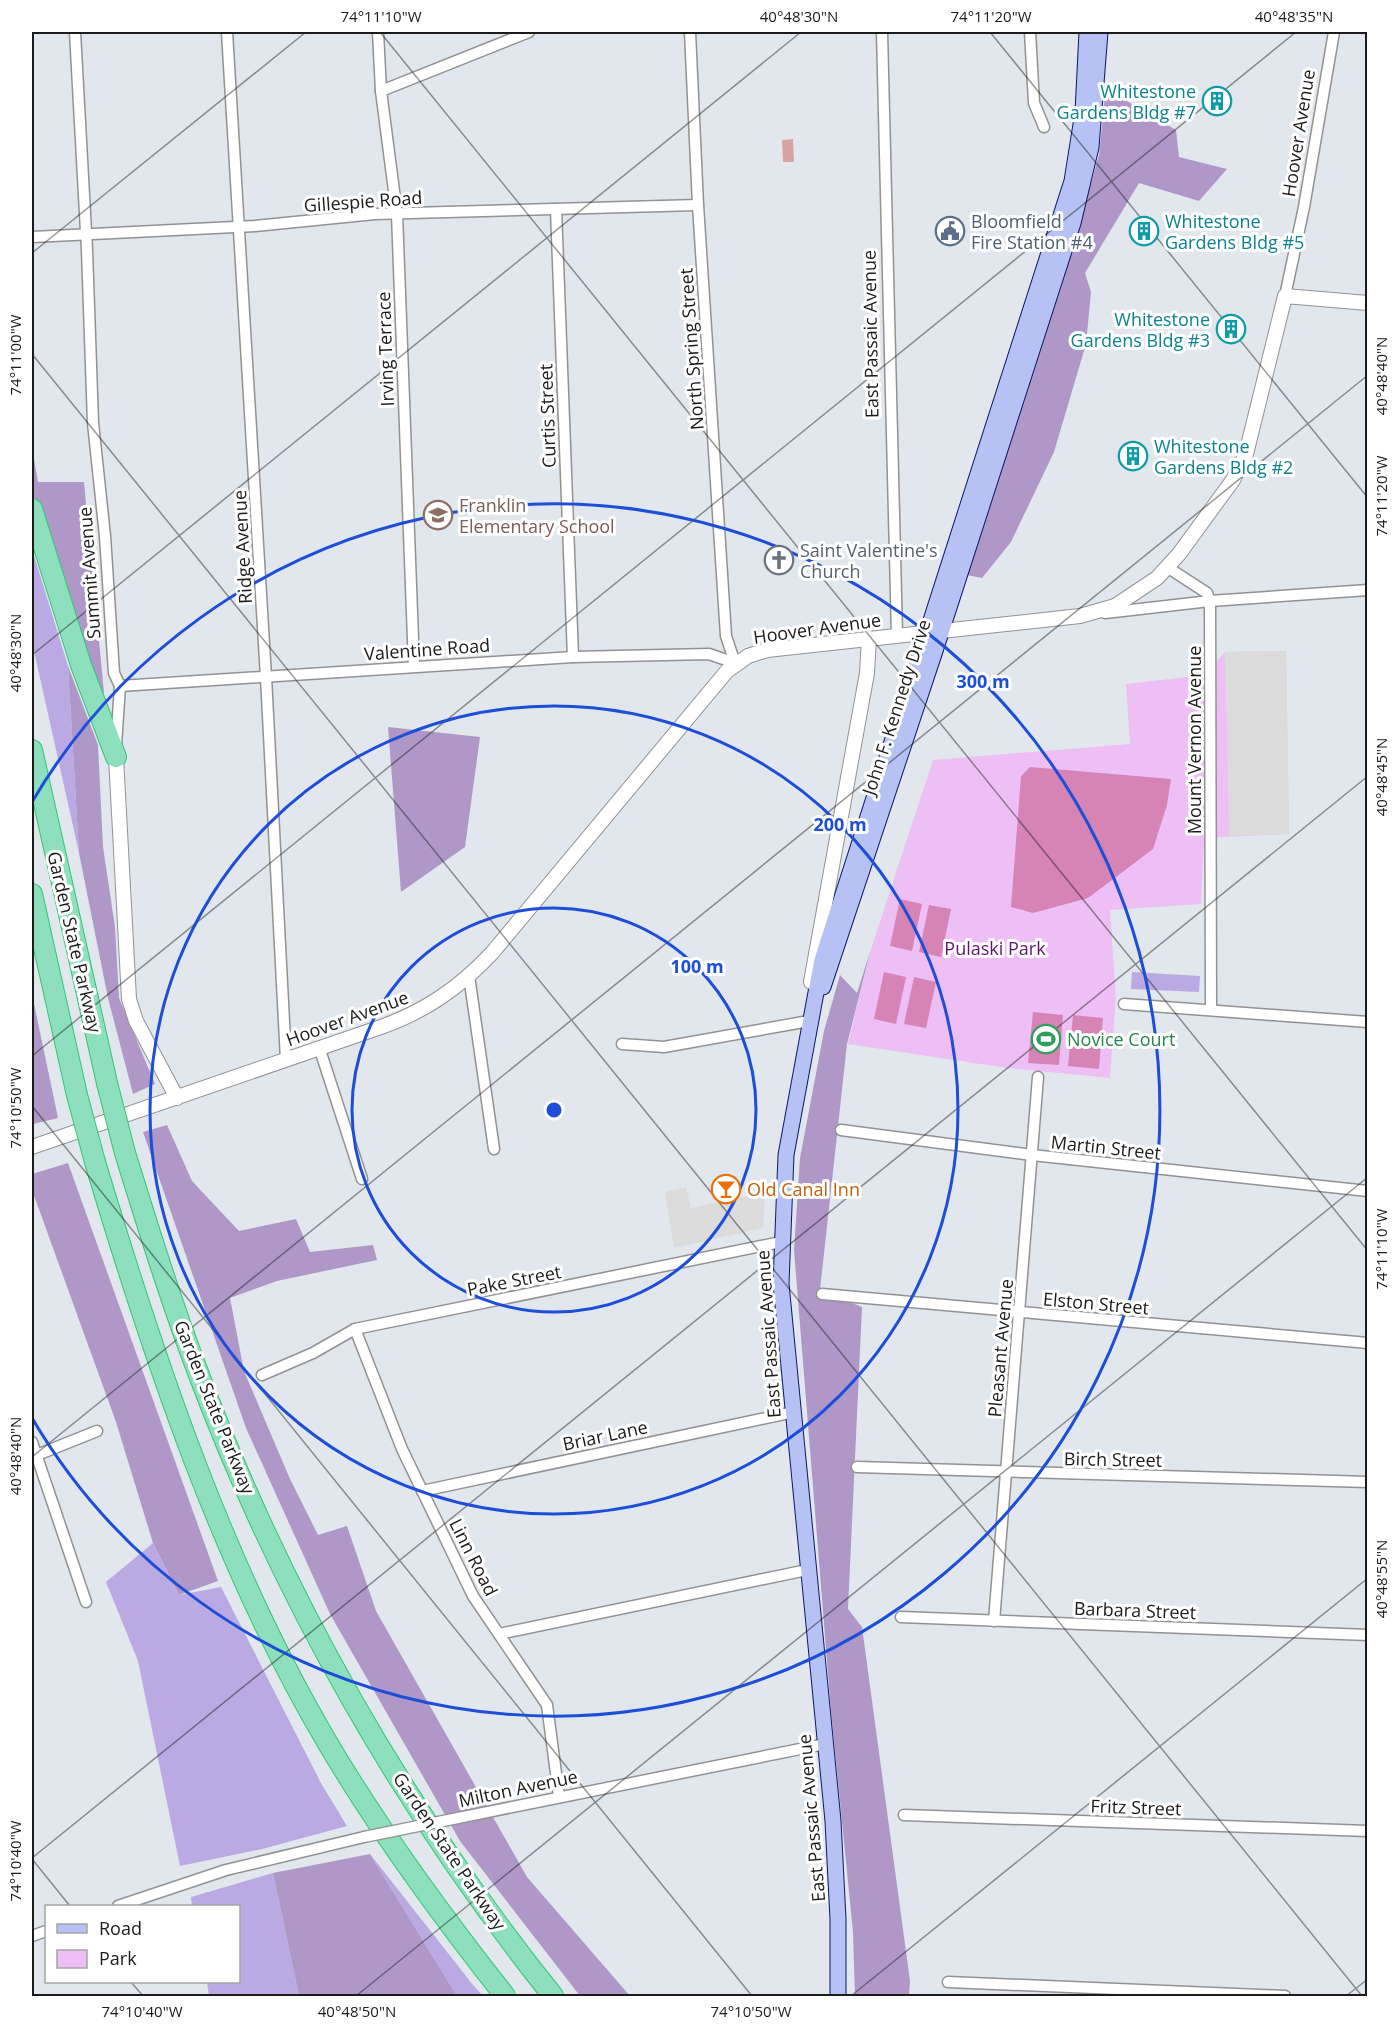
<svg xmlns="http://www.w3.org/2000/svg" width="1399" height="2028" viewBox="0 0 1399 2028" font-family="'Open Sans',sans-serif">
	<rect width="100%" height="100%" fill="#e1e7ec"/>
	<g fill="#baa9e3">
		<path d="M32 549 68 666 79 853 32 642Z"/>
		<path d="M1132 972 1200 976 1199 992 1131 989Z"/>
		<path d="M153 1543 179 1595 221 1587 322 1785 347 1826 262 1849 180 1866 138 1661 106 1582Z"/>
		<path d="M370 1854 473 1985 483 1996H457Z"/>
		<path d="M273 1873 299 1996H209L207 1982H238V1906H192L191 1897Z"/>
	</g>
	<g fill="#af98c8">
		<path d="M1105 95 1120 97 1176 130 1179 157 1227 169 1199 201 1139 183 1085 273 1091 292 1086 344 1054 452 1011 542 982 578 967 575 1073 247 1099 155Z"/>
		<path d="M32 448 38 482H84L104 693 99 690 32 491Z"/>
		<path d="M68 666 98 745 103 847 115 927 119 998 155 1084 133 1094 108 998 79 853Z"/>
		<path d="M388 727 480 737 465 847 401 892Z"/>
		<path d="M871 949 847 1044 820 1290 862 1307 848 1609 862 1627 910 1981 909 1996H855L853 1932 831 1711 794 1250 800 1158 824 1031 840 975 857 993Z"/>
		<path d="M32 994 58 1118 33 1124 32 1115Z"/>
		<path d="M167 1125 192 1181 239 1231 296 1219 310 1252 373 1245 377 1260 277 1281 230 1298 244 1371 290 1479 318 1535 347 1526 376 1611 527 1877 630 1996H580L460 1841 330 1614 246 1428 143 1132Z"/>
		<path d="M68 1163 218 1581 179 1595 153 1543 116 1422 32 1190V1174Z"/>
		<path d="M370 1854 457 1996H299L273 1873Z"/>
	</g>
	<path fill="#edbff4" d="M1286 651 1289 834 1204 838 1201 904 1110 910 1116 997 1110 1078 1007 1068 848 1044 871 949 933 760 1130 744 1126 684 1205 675 1225 652Z"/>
	<g fill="#d683b6">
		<path d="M1030 767 1171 779 1167 805 1153 849 1088 898 1033 913 1011 907 1021 776Z"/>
		<path d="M900 899 922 904 912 951 890 946Z"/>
		<path d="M929 905 951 909 941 957 919 952Z"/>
		<path d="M884 972 906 977 896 1024 874 1019Z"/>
		<path d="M914 977 936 982 926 1028 904 1024Z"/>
		<path d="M1033 1012 1063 1015 1059 1065 1028 1063Z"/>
		<path d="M1073 1015 1103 1018 1099 1069 1068 1066Z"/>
	</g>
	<g fill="#dbdbdb">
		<path d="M1286 651 1289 834 1229 836 1225 652Z"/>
		<path d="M686 1187 691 1208 765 1192 763 1228 674 1248 665 1192Z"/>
	</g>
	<path fill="#d7a4a3" d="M793 139 794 162H783L782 140Z"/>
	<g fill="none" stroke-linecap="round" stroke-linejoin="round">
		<g stroke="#929292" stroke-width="13">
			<g id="minor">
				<path d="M75 32 87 250 93 423 105 536 114 673 120 686 116 745"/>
				<path d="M227 32 266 677 286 1060"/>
				<path d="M378 32 381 91 397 214 414 666"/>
				<path d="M690 32 698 205 726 636 735 663"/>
				<path d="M882 32 897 635"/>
				<path d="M1030 32 1034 103 1044 127"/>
				<path d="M381 91 529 32"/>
				<path d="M556 209 573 657"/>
				<path d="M32 237 255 226 375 214 698 205"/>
				<path d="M1285 296 1304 207 1334 32"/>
				<path d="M1167 567 1207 593 1210 601 1211 1010"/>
				<path d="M1105 613 1210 601 1368 590"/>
				<path d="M120 686 573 657 709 654 735 663"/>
				<path d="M469 976 494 1149"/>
				<path d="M1124 1004 1368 1022"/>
				<path d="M622 1044 664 1047 809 1021"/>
				<path d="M320 1050 362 1179"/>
				<path d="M841 1130 1032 1155 1368 1191"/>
				<path d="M822 1294 1368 1343"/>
				<path d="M355 1329 402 1449 473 1596 547 1705 559 1796"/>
				<path d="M262 1375 313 1353 355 1329 781 1242"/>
				<path d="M32 1442 86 1602"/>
				<path d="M32 1457 97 1431"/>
				<path d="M857 1467 1368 1482"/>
				<path d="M422 1491 794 1412"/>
				<path d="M901 1617 1368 1635"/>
				<path d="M994 1621 1038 1077"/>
				<path d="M499 1634 807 1570"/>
				<path d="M904 1815 1368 1831"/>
				<path d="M448 1820 825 1744"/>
				<path d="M118 1906 226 1870 364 1837"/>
				<path d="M32 1936 46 1931"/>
				<path d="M948 1982 1285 1996"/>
			</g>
		</g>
		<g stroke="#929292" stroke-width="16">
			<g id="tertiary">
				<path d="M116 757 129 999 136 1021 177 1098"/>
				<path d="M811 982 867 673 869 638"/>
				<path d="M32 1147 381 1027C426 1011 460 987 492 953L727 671 748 656 767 650 1080 616 1115 606 1157 578 1179 554 1233 480 1246 454 1285 296 1368 303"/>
			</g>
		</g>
		<g stroke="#0c1667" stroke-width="17">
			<g id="secondary">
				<path d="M823 987 935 651 1073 223 1091 147 1100 32"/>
				<path d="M838 1996V1919L833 1821 781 1284 786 1155 822 960 1072 181 1083 112 1087 32"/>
			</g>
		</g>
		<g stroke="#2fc872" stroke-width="22">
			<g id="motorway">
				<path d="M32 509 81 665 116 757"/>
				<path d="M32 750 107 1083"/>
				<path d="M32 894 77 1095"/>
				<path d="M125 1153C148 1227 171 1302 199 1375 283 1598 404 1810 553 1996"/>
				<path d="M95 1162C154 1359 222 1564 327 1742 380 1832 441 1915 505 1996"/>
			</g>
		</g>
		<use href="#minor" stroke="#fff" stroke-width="10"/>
		<use href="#tertiary" stroke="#fff" stroke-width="14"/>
		<use href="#secondary" stroke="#b6c1f4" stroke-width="15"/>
		<use href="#motorway" stroke="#8ddfbd" stroke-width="20"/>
		<g stroke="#929292" stroke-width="13" stroke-linecap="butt">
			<path id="minor-bridge" d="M364 1837 448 1820"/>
		</g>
		<g stroke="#2fc872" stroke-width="22" stroke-linecap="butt">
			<g id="motorway-bridge">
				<path d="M107 1083 125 1153"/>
				<path d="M77 1095 95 1162"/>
			</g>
		</g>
		<use href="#minor-bridge" stroke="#fff" stroke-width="10"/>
		<use href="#motorway-bridge" stroke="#8ddfbd" stroke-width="20"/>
	</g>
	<path fill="none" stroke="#1b1b1b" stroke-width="1.5" stroke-opacity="0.45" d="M380 32 1368 1251M990 32 1368 498M32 253 306 32M32 354 1362 1996M32 655 801 32M32 1056 1296 32M32 1106 752 1996M32 1457 1368 375M32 1858 1368 776M32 1859 70 1906M131 1982 143 1996M356 1996 1368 1177M851 1996 1368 1578M1346 1996 1368 1979"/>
	<g fill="none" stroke="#1d4ed8" stroke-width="3">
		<circle cx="554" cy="1110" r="202"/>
		<circle cx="554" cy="1110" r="404"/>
		<path d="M32 802A606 606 0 1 1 32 1418"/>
	</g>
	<defs>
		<g id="building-ring" transform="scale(1.5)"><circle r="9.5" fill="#fff" stroke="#0f9aa8" stroke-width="1.5"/><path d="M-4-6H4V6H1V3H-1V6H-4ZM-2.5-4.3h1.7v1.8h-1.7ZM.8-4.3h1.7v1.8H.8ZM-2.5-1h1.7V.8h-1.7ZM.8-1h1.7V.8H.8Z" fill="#0f9aa8"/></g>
		<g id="civic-ring" transform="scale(1.5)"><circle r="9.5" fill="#fff" stroke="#5c6f8a" stroke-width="1.5"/><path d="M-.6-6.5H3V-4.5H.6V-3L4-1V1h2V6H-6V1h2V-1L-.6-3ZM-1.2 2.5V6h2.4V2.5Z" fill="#5c6f8a"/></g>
		<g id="school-ring" transform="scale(1.5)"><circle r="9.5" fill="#fff" stroke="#8d6e63" stroke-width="1.5"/><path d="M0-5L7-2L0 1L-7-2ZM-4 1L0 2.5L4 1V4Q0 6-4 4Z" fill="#8d6e63"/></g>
		<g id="church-ring" transform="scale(1.5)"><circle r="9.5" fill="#fff" stroke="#6b7280" stroke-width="1.5"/><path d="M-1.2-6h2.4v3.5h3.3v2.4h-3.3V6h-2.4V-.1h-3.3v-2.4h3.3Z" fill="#6b7280"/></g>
		<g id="stadium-ring" transform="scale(1.5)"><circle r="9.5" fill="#fff" stroke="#2e9e5b" stroke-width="1.5"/><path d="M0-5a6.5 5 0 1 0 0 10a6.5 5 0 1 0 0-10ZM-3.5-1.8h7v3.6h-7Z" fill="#2e9e5b"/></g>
		<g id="bar-ring" transform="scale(1.5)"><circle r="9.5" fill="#fff" stroke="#e8710a" stroke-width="1.5"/><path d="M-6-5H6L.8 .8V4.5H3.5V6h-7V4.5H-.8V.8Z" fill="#e8710a"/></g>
	</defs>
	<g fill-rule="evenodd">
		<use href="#building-ring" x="1217" y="101"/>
		<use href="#civic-ring" x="950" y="231"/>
		<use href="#building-ring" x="1144" y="231"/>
		<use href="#building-ring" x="1231" y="329"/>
		<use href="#building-ring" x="1133" y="456"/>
		<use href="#school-ring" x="438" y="515"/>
		<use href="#church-ring" x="779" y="560"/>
		<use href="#stadium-ring" x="1046" y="1039"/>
		<use href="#bar-ring" x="726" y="1189"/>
	</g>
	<g text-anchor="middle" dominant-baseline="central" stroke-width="6" stroke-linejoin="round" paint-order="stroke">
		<g font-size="18" fill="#0d838f" stroke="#fff" text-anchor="end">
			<text x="1196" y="91">Whitestone<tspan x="1196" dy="21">Gardens Bldg #7</tspan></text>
			<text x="1165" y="221" text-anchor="start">Whitestone<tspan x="1165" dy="21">Gardens Bldg #5</tspan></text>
			<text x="1210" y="319">Whitestone<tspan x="1210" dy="21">Gardens Bldg #3</tspan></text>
			<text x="1154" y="446" text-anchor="start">Whitestone<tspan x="1154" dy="21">Gardens Bldg #2</tspan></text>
		</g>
		<g font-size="18" fill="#1b1b1b" stroke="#fff">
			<text transform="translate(1298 133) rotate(-81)">Hoover Avenue</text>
			<text transform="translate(363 201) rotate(-4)">Gillespie Road</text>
			<text transform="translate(870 334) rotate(-91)">East Passaic Avenue</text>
			<text transform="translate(385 349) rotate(-92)">Irving Terrace</text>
			<text transform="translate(691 349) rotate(-94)">North Spring Street</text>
			<text transform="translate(547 416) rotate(-92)">Curtis Street</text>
			<text transform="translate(242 547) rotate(-93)">Ridge Avenue</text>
			<text transform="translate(89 573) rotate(-94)">Summit Avenue</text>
			<text transform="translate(817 628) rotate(-8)">Hoover Avenue</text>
			<text transform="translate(427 649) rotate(-4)">Valentine Road</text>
			<text transform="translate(896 707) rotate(-72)">John F. Kennedy Drive</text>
			<text transform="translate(1194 740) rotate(-90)">Mount Vernon Avenue</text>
			<text transform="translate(75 942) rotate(77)">Garden State Parkway</text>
			<text transform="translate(347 1018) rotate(-20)">Hoover Avenue</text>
			<text transform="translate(1106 1147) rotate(6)">Martin Street</text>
			<text transform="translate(514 1280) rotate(-11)">Pake Street</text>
			<text transform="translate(1096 1303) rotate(5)">Elston Street</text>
			<text transform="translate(768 1334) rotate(-94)">East Passaic Avenue</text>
			<text transform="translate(1000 1348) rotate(-85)">Pleasant Avenue</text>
			<text transform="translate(215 1407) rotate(68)">Garden State Parkway</text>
			<text transform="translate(605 1435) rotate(-12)">Briar Lane</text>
			<text transform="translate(1113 1459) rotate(1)">Birch Street</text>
			<text transform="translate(474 1557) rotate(63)">Linn Road</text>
			<text transform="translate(1135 1610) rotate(2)">Barbara Street</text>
			<text transform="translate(518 1788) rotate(-12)">Milton Avenue</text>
			<text transform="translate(1136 1807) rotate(2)">Fritz Street</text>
			<text transform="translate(811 1818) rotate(-95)">East Passaic Avenue</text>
			<text transform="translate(450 1851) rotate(56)">Garden State Parkway</text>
		</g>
		<g font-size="18" fill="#4e5e75" stroke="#fff" text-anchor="start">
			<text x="971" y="221">Bloomfield<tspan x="971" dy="21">Fire Station #4</tspan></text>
		</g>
		<g font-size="18" fill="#785e54" stroke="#fff" text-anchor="start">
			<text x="459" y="505">Franklin<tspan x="459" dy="21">Elementary School</tspan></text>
		</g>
		<g font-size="18" fill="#5b616d" stroke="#fff" text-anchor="start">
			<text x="800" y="550">Saint Valentine's<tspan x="800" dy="21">Church</tspan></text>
		</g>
		<g font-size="18" fill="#62126f" stroke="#fff">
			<text x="995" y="948">Pulaski Park</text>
		</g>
		<g font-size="18" fill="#27864d" stroke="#fff" text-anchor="start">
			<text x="1067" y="1039">Novice Court</text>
		</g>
		<g font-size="18" fill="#c56008" stroke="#fff" text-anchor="start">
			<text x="747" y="1189">Old Canal Inn</text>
		</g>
	</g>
	<circle cx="554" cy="1110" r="9" fill="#1d4ed8" stroke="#fff" stroke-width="3"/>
	<g font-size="18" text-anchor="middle" font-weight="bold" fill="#1d4ed8" stroke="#fff" stroke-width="6" stroke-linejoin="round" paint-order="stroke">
		<text x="983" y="688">300 m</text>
		<text x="840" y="831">200 m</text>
		<text x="697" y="973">100 m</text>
	</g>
	<rect width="1399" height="2028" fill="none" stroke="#ffffff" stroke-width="66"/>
	<rect x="45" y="1905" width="195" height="78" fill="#ffffff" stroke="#a4a4a4" stroke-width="1.5"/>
	<rect x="57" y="1924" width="30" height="9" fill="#b6c1f4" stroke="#a4a4a4" stroke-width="1.5"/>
	<text x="99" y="1935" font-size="18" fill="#1b1b1b">Road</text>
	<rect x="57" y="1950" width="30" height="18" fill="#edbff4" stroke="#a4a4a4" stroke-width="1.5"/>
	<text x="99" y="1965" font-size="18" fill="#1b1b1b">Park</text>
	<rect x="33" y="33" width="1333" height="1962" fill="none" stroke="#1b1b1b" stroke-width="2"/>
	<g font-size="15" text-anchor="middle" fill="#1b1b1b">
		<text x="381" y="22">74°11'10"W</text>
		<text x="799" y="22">40°48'30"N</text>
		<text x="991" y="22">74°11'20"W</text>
		<text x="1294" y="22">40°48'35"N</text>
		<text transform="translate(16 355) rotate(-90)" y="5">74°11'00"W</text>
		<text transform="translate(1382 376) rotate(-90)" y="5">40°48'40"N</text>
		<text transform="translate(1382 496) rotate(-90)" y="5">74°11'20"W</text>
		<text transform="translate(16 653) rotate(-90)" y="5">40°48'30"N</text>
		<text transform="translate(1382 777) rotate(-90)" y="5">40°48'45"N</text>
		<text transform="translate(16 1108) rotate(-90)" y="5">74°10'50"W</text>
		<text transform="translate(1382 1249) rotate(-90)" y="5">74°11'10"W</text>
		<text transform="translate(16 1456) rotate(-90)" y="5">40°48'40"N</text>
		<text transform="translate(1382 1579) rotate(-90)" y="5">40°48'55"N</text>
		<text transform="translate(16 1861) rotate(-90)" y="5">74°10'40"W</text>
		<text x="142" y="2017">74°10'40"W</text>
		<text x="357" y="2017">40°48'50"N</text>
		<text x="751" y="2017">74°10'50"W</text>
	</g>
</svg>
